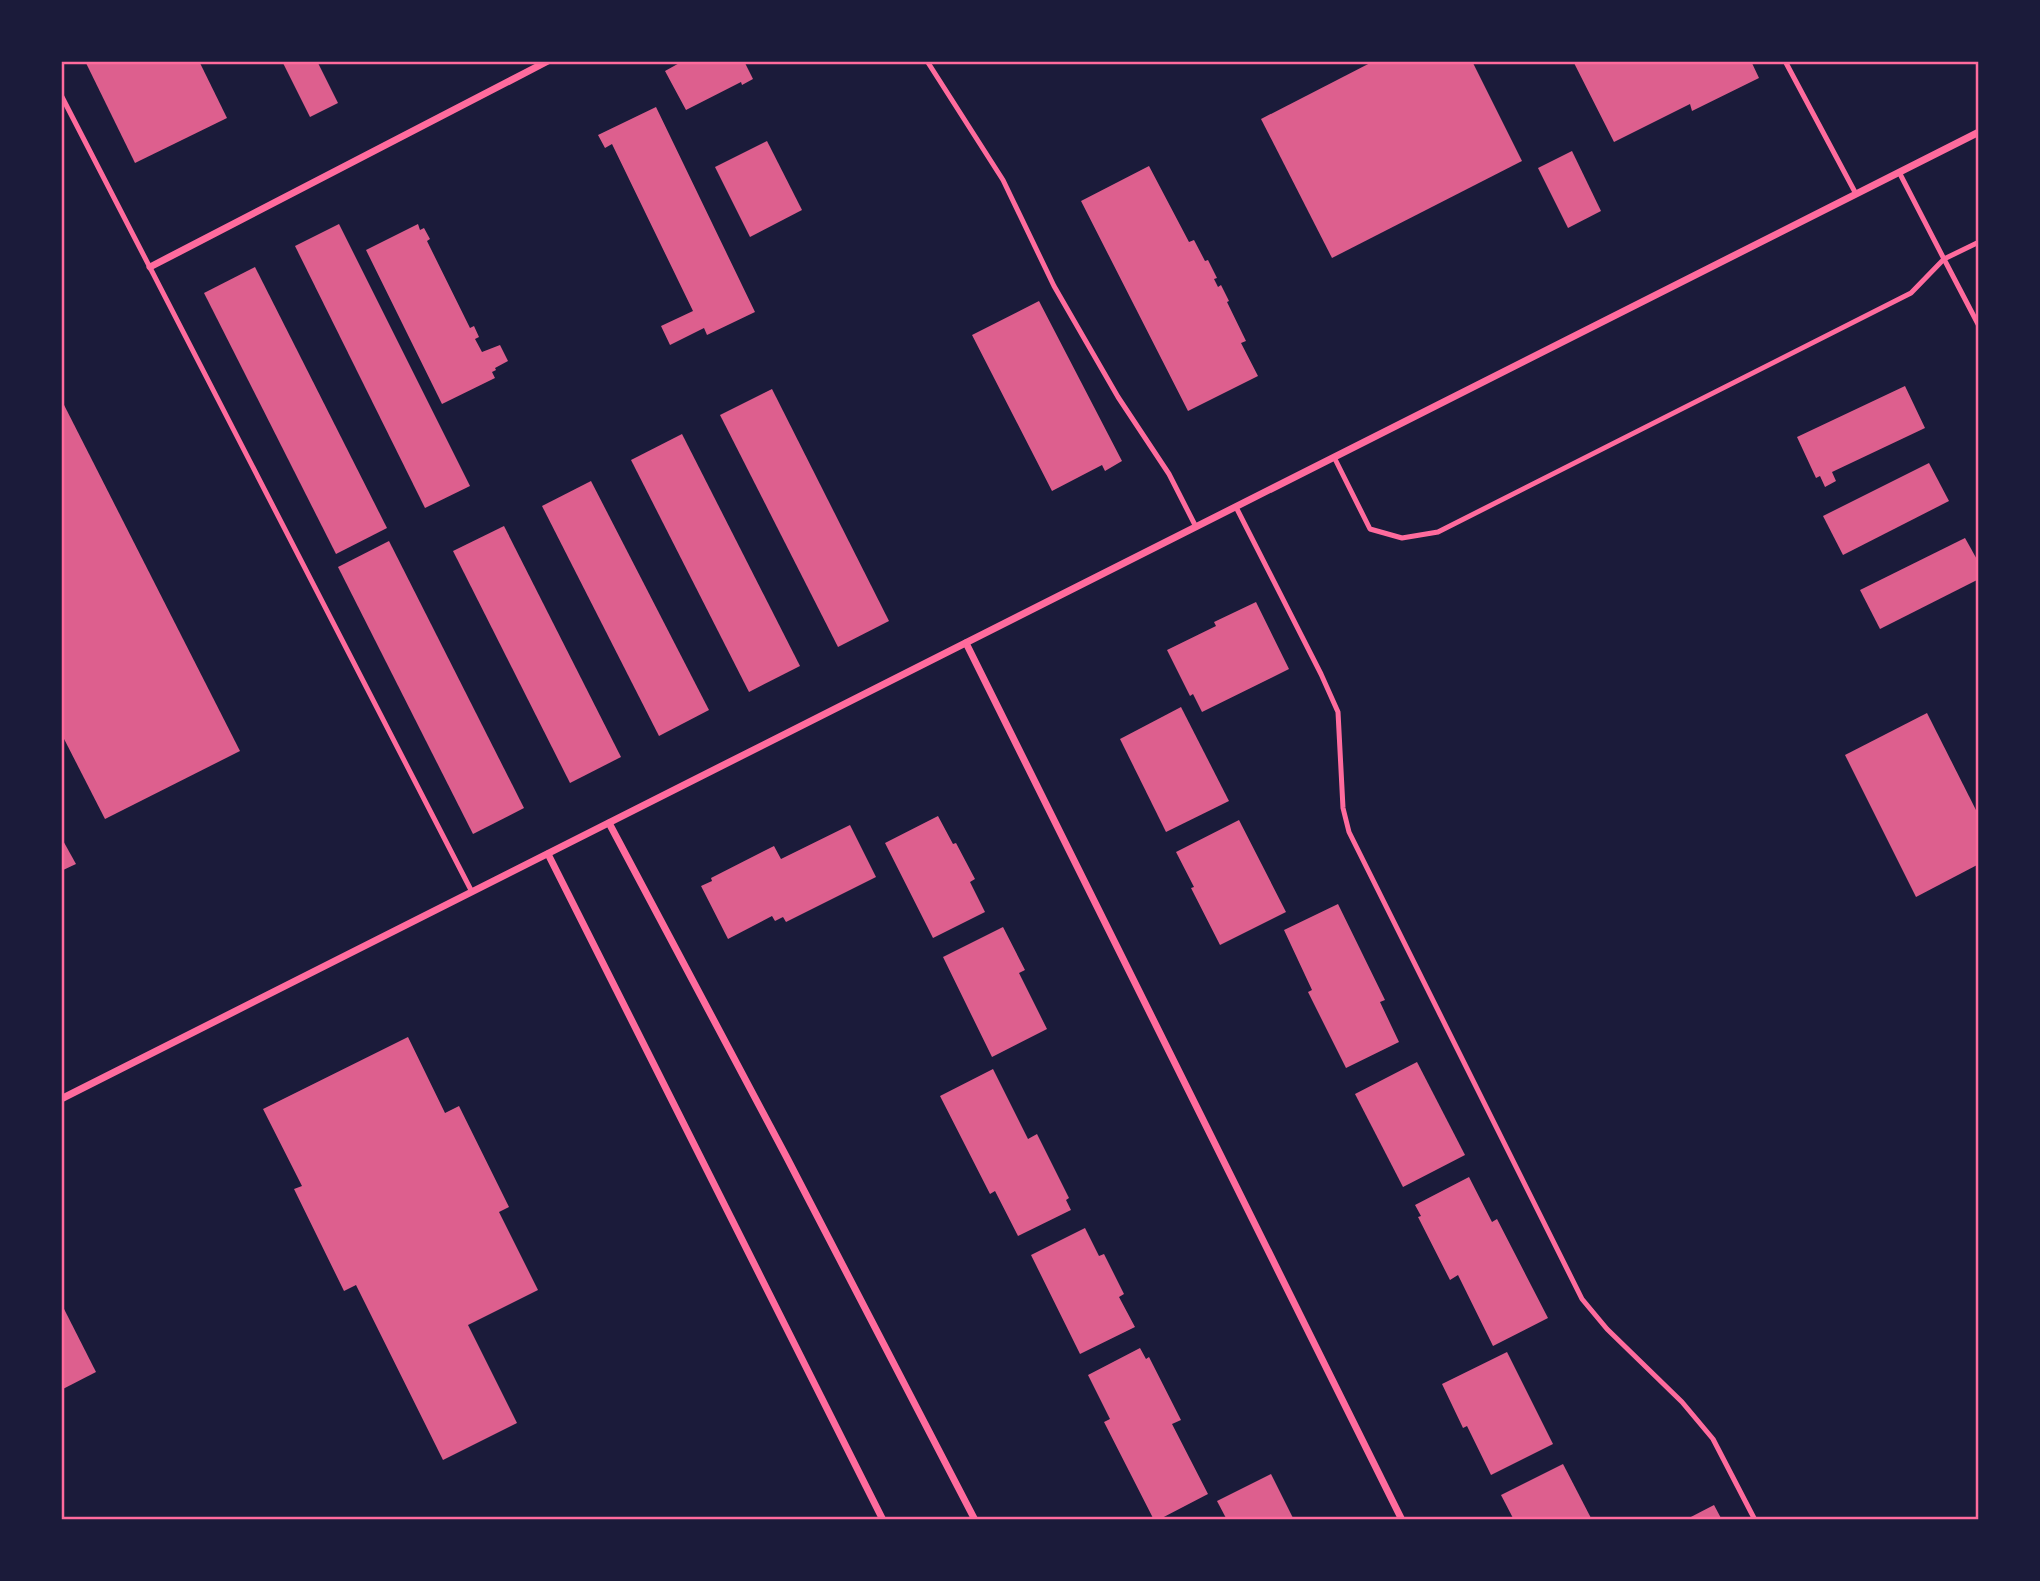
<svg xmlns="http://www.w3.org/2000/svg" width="2040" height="1581" viewBox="0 0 2040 1581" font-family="Montserrat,sans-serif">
	<rect width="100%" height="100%" fill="#1b1b3a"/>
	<g fill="#dd5f8e">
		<path d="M85 61H199L227 118 135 163Z"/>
		<path d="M282 61H317L338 103 310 117Z"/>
		<path d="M683 61H744L753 79 742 85 741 82 686 110 665 71Z"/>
		<path d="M1374 61H1472L1522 161 1332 258 1261 119Z"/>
		<path d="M1573 61H1751L1759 78 1692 111 1690 104 1614 142Z"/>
		<path d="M656 107 755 312 707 335 704 328 670 345 661 326 693 311 612 144 605 148 598 135Z"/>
		<path d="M767 141 802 210 750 237 715 167Z"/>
		<path d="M1572 151 1601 211 1568 228 1538 168Z"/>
		<path d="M1149 166 1189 242 1194 240 1205 261 1208 260 1217 278 1214 279 1218 287 1221 285 1229 301 1227 302 1246 341 1241 343 1258 376 1188 411 1081 201Z"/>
		<path d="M339 224 470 486 425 508 295 246Z"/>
		<path d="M418 224 420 230 424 228 430 239 427 241 470 328 474 326 479 337 475 339 482 352 500 345 508 361 495 368 496 370 492 372 495 378 442 404 366 250Z"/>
		<path d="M255 267 387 528 336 554 204 293Z"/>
		<path d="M1039 301 1122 461 1105 471 1102 465 1052 491 972 335Z"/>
		<path d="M1905 386 1925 428 1832 472 1836 481 1825 487 1820 476 1816 478 1797 437Z"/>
		<path d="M772 389 889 621 838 647 720 415Z"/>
		<path d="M61 399 240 751 105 819 61 733Z"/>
		<path d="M682 434 800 666 749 692 631 460Z"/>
		<path d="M1929 463 1949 501 1843 555 1823 516Z"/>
		<path d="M591 481 709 710 659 736 542 506Z"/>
		<path d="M504 526 621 757 570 783 453 551Z"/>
		<path d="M1965 538 1979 563V579L1880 629 1860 590Z"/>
		<path d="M389 541 524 808 473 834 338 567Z"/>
		<path d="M1256 602 1289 669 1202 712 1193 694 1190 696 1167 650 1216 626 1214 622Z"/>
		<path d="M1181 707 1229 801 1166 832 1120 739Z"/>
		<path d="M1927 713 1979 816V864L1916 897 1845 755Z"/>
		<path d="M938 816 953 844 956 843 975 879 970 882 985 912 933 938 885 843Z"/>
		<path d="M1239 820 1286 912 1220 945 1191 888 1194 887 1176 852Z"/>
		<path d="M850 825 876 877 786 922 783 917 775 921 772 916 728 939 701 886 712 881 711 878 774 846 781 859Z"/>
		<path d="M61 837 76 864 61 871Z"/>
		<path d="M1338 904 1385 1000 1380 1002 1399 1042 1346 1068 1308 992 1312 990 1284 930Z"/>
		<path d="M1003 927 1025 970 1019 973 1047 1029 992 1057 943 957Z"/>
		<path d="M408 1037 445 1113 459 1106 509 1207 499 1212 538 1290 468 1325 517 1423 443 1460 356 1285 344 1291 294 1189 302 1186 263 1109Z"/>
		<path d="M1417 1062 1465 1155 1403 1187 1355 1094Z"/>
		<path d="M993 1069 1028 1139 1037 1134 1069 1198 1066 1200 1071 1210 1018 1236 995 1191 990 1194 940 1096Z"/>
		<path d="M1469 1177 1492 1222 1497 1219 1548 1318 1493 1346 1458 1275 1450 1280 1418 1217 1421 1216 1415 1205Z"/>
		<path d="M1085 1228 1099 1256 1104 1254 1124 1294 1119 1297 1135 1327 1080 1354 1031 1255Z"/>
		<path d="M61 1303 96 1372 61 1390Z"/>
		<path d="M1140 1348 1146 1359 1149 1357 1181 1420 1172 1424 1208 1494 1158 1520H1154L1104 1422 1110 1419 1088 1375Z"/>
		<path d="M1507 1352 1553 1444 1491 1475 1467 1426 1463 1428 1442 1384Z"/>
		<path d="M1563 1464 1592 1520H1514L1501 1495Z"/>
		<path d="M1271 1474 1294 1520H1227L1217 1501Z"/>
		<path d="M1714 1505 1722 1520H1685Z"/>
	</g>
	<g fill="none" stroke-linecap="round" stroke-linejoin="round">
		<g stroke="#ff6b9d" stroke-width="5">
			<path d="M927 61 1003 180 1054 286 1118 397 1169 474 1196 527"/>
			<path d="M1785 61 1856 194"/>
			<path d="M61 95 472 892"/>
			<path d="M1979 242 1944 259 1979 326"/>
			<path d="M1334 457 1370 529 1402 538 1438 532 1911 293 1944 259 1899 172"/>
			<path d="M1236 507 1321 674 1338 712 1343 808 1349 832 1582 1299 1607 1329 1682 1402 1713 1439 1755 1520"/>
		</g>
		<g stroke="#ff6b9d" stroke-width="7">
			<path d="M150 267 548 61"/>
			<path d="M966 643 1402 1520"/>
			<path d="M609 823 786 1156 975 1520"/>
			<path d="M548 854 883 1520"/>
			<path d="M61 1099 1979 132"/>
		</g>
	</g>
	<rect width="2040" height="1581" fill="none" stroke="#1b1b3a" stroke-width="126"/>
	<rect x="63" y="63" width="1914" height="1455" fill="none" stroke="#ff6b9d" stroke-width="2.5"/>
</svg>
